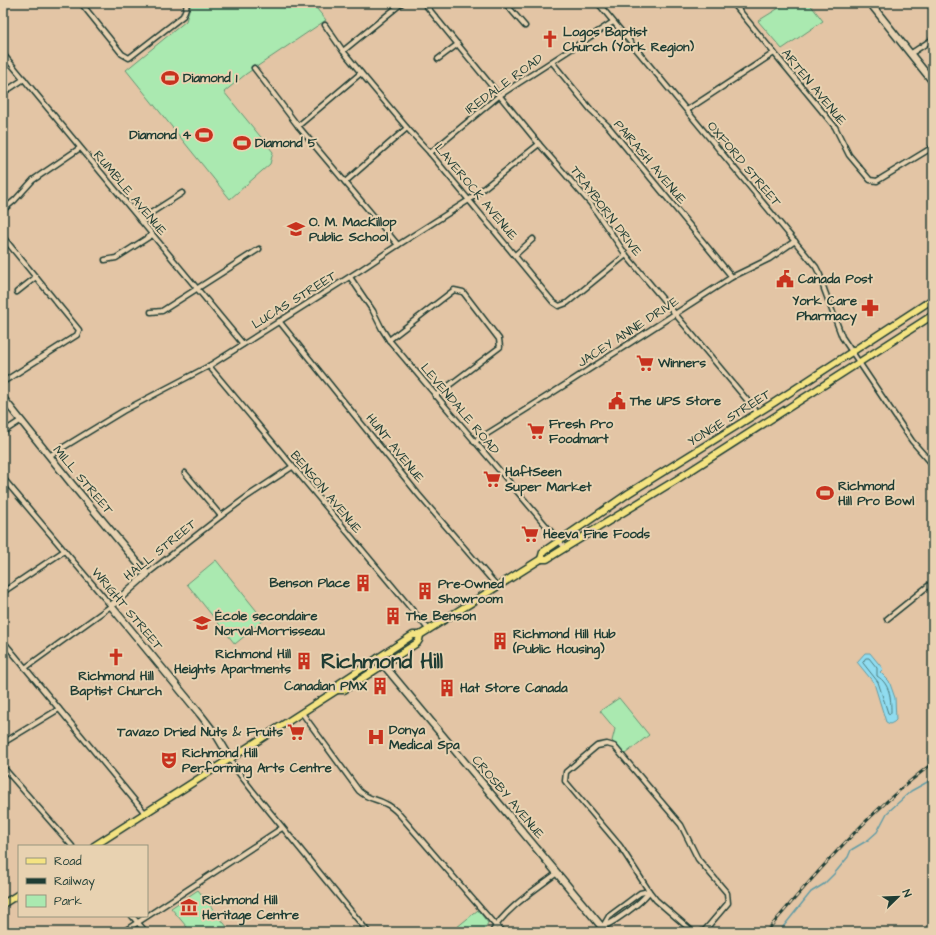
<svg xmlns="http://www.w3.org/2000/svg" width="936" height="935" viewBox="0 0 936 935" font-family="'Architects Daughter',sans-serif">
	<rect width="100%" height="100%" fill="#e3c5a5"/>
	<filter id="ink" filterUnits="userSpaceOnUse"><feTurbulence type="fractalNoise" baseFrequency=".025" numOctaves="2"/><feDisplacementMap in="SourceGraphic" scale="8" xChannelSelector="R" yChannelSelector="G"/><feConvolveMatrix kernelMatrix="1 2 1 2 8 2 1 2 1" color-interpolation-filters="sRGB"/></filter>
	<g filter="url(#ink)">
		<g fill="#aae9b0" stroke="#649372">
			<path d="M191 3H312L326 20 246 74 224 92 273 152 270 164 230 199 126 70 186 21Z"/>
			<path d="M787 3H809L823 21 782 49 758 21Z"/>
			<path d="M216 560 264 620 235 644 187 584Z"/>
			<path d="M619 698 649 735 625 754 612 741 615 729 600 711Z"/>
			<path d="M198 890 231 932H191L171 908Z"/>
			<path d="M478 910 488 923 483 932H451Z"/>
		</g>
		<path fill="#90dcf0" stroke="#639ca5" d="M865 653H870L883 669 880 672 889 681 895 698 896 720 894 722 890 724 886 722 874 683 857 662Z"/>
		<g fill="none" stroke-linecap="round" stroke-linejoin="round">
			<path stroke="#4c7d7f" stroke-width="1" d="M866 658H869L877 668V676C890 684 891 698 891 712L890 714 888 713 878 682 863 663Z"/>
			<g stroke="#639ca5" stroke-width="1.5">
				<path d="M933 753 928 759 933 775"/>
				<path d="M779 932 811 892 824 884 834 874 848 857 851 850 868 840 877 832 887 813 911 791 931 780 933 775"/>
			</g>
			<g stroke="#1f3d34" stroke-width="7">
				<g id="street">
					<path d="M81 3 122 54 129 58 183 16 186 8 187 3"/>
					<path d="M424 3 539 144 591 204 626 255 757 412"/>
					<path d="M505 3 525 26"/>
					<path d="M598 3 816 267 820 275 824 289 842 337 912 441 933 465"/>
					<path d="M733 3 835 127 849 155 870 180 877 181 933 147"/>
					<path d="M325 25 343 51 361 73 407 128 430 153 553 302 559 306 567 303 626 255"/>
					<path d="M343 51 402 3"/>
					<path d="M3 54 243 344"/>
					<path d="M910 54 933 39"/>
					<path d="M438 59 458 44"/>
					<path d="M552 62 591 110 608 126 732 277"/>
					<path d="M254 68 298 126 398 245"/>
					<path d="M3 93 24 79"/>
					<path d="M687 110 774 53"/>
					<path d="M298 126 361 73"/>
					<path d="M430 153 500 95 613 22"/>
					<path d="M345 182 407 128"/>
					<path d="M3 210 15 200 33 180 80 148"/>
					<path d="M140 220 182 193"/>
					<path d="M3 237 79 330 77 335 3 382"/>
					<path d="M515 255 533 239"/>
					<path d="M105 260 116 258 152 235"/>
					<path d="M350 277 373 311 382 329 389 340 565 548"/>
					<path d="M17 292 36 277"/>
					<path d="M151 312 162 311 259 249"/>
					<path d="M279 321 418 494 497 586"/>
					<path d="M389 340 454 290 463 292 499 339 500 347 435 396"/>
					<path d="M209 366 429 630"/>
					<path d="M3 432 20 421"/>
					<path d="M474 442 568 383 732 277 769 259 795 241"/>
					<path d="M49 456 123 411 209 366 362 269 398 245 469 200 539 144"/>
					<path d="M185 473 221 516"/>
					<path d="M3 478 111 606 25 668"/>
					<path d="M147 574 221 516 248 496 292 467"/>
					<path d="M3 592 64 551"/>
					<path d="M887 619 933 582"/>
					<path d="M3 641 145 813"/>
					<path d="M302 713 359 791C369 800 375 798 386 804 391 806 395 810 399 814L496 926 503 932"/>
					<path d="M3 743 59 709"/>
					<path d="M230 758 235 768 252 790 368 932"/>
					<path d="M3 767 72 846"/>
					<path d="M132 916 146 932"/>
					<path d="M602 928 609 916 624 905 640 893 649 891"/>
					<path d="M602 928C617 920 639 905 649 892"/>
					<path d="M123 932 282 828"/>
					<path d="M492 932C506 908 535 890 557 873"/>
					<path d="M695 932 692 931 656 900 649 891 620 846 565 781 566 772 597 746 607 744 614 746 681 825 698 859 727 893 728 903 705 930 701 932"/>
				</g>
			</g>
			<g stroke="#1f3d34" stroke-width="9">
				<g id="secondary">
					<path d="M870 3 933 82"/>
					<path d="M3 398 71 483 147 574 111 606 200 714 217 736 230 758"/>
					<path d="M378 658 606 932"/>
				</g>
			</g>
			<g stroke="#1f3d34" stroke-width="9">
				<g id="primary">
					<path d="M541 559 543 552 629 493 775 402 933 299"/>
					<path d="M337 690 340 683 413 635H420L541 559H547L555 554 676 480 933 315"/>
					<path d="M94 846 337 690H344L417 643 419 640 420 635"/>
					<path d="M3 904 19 894"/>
				</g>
			</g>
			<use href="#street" stroke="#e8d2b1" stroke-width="4"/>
			<use href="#secondary" stroke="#e8d2b1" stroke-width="6"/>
			<use href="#primary" stroke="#f4e382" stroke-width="6"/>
			<g stroke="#1f3d34" stroke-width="3">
				<path id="rail" d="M766 932C817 872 869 811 933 763"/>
			</g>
			<use href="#rail" stroke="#e8d2b1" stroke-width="1.5" stroke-dasharray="4.5" stroke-linecap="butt"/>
		</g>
	</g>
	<defs>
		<g id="church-bare" transform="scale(1.38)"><path d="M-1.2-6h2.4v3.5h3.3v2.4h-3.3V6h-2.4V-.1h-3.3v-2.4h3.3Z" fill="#c8321e" stroke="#e8d2b1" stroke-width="2.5" paint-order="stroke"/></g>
		<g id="stadium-bare" transform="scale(1.38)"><path d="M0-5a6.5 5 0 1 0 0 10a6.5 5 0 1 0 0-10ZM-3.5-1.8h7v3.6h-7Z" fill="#c8321e" stroke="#e8d2b1" stroke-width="2.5" paint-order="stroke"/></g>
		<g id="school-bare" transform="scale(1.38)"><path d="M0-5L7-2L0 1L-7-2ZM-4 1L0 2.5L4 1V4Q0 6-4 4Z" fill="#c8321e" stroke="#e8d2b1" stroke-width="2.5" paint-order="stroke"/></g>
		<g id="civic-bare" transform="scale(1.38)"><path d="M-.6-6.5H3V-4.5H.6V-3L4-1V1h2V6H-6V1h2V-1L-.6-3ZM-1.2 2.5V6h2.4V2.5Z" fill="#c8321e" stroke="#e8d2b1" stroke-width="2.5" paint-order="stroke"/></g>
		<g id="pharmacy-bare" transform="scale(1.38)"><path d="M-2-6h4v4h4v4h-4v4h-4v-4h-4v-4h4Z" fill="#c8321e" stroke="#e8d2b1" stroke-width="2.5" paint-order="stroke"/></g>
		<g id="supermarket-bare" transform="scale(1.38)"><path d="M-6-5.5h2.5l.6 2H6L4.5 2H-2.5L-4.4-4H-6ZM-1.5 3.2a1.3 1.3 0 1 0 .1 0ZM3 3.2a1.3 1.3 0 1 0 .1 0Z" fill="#c8321e" stroke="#e8d2b1" stroke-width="2.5" paint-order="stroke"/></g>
		<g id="building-bare" transform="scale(1.38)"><path d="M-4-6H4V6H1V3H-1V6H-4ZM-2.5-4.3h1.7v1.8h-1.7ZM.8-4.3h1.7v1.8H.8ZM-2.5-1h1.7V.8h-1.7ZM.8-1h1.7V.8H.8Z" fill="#c8321e" stroke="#e8d2b1" stroke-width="2.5" paint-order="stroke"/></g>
		<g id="hospital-bare" transform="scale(1.38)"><path d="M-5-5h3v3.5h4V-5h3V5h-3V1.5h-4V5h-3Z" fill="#c8321e" stroke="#e8d2b1" stroke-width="2.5" paint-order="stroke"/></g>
		<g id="theatre-bare" transform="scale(1.38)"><path d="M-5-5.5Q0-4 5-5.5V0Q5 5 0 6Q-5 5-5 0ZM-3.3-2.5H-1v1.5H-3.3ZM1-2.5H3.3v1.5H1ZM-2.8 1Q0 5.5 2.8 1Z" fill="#c8321e" stroke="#e8d2b1" stroke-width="2.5" paint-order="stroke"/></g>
		<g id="museum-bare" transform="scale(1.38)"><path d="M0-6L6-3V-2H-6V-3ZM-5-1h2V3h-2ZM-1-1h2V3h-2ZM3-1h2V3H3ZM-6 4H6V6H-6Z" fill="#c8321e" stroke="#e8d2b1" stroke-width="2.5" paint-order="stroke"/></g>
	</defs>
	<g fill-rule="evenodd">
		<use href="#church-bare" x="550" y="39"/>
		<use href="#stadium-bare" x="170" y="78"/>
		<use href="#stadium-bare" x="204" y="135"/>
		<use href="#stadium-bare" x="242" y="143"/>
		<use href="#school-bare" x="296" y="229"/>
		<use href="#civic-bare" x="785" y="279"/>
		<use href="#pharmacy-bare" x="870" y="308"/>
		<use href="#supermarket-bare" x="645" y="363"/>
		<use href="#civic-bare" x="617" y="401"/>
		<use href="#supermarket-bare" x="536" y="431"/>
		<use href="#supermarket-bare" x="492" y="479"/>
		<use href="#stadium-bare" x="825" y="493"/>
		<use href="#supermarket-bare" x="530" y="534"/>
		<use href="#building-bare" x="363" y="583"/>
		<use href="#building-bare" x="425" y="591"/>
		<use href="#building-bare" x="393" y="616"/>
		<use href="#school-bare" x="202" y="623"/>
		<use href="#building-bare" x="500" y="641"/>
		<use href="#church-bare" x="116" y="657"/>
		<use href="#building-bare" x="304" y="661"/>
		<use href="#building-bare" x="380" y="686"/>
		<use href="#building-bare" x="447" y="688"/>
		<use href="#supermarket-bare" x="296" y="732"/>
		<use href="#hospital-bare" x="376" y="737"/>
		<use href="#theatre-bare" x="169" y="760"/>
		<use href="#museum-bare" x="189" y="907"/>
	</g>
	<g text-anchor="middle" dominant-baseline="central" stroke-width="4" stroke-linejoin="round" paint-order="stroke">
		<g font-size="13" font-weight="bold" fill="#1f3d34" stroke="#e8d2b1" text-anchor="start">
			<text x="563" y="32">Logos Baptist<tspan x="563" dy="15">Church (York Region)</tspan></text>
			<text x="183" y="78">Diamond 1</text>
			<text x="191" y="135" text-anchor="end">Diamond 4</text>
			<text x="255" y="143">Diamond 5</text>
			<text x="309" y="222">O. M. MacKillop<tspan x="309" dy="15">Public School</tspan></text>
			<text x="798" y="279">Canada Post</text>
			<text x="857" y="301" text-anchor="end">York Care<tspan x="857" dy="15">Pharmacy</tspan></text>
			<text x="658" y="363">Winners</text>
			<text x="630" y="401">The UPS Store</text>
			<text x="549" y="424">Fresh Pro<tspan x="549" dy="15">Foodmart</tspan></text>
			<text x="505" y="472">HaftSeen<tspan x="505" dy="15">Super Market</tspan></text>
			<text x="838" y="486">Richmond<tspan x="838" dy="15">Hill Pro Bowl</tspan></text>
			<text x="543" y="534">Heeva Fine Foods</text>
			<text x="350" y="583" text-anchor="end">Benson Place</text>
			<text x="438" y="584">Pre-Owned<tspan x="438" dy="15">Showroom</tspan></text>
			<text x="215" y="616">École secondaire<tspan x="215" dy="15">Norval-Morrisseau</tspan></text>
			<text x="406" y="616">The Benson</text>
			<text x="513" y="634">Richmond Hill Hub<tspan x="513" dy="15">(Public Housing)</tspan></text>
			<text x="291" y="654" text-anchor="end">Richmond Hill<tspan x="291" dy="15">Heights Apartments</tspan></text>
			<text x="116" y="676" text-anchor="middle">Richmond Hill<tspan x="116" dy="15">Baptist Church</tspan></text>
			<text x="367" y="686" text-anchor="end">Canadian PMX</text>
			<text x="460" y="688">Hat Store Canada</text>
			<text x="389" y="730">Donya<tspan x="389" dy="15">Medical Spa</tspan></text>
			<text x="283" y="732" text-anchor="end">Tavazo Dried Nuts &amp; Fruits</text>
			<text x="182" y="753">Richmond Hill<tspan x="182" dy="15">Performing Arts Centre</tspan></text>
			<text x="202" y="900">Richmond Hill<tspan x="202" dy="15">Heritage Centre</tspan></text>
		</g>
		<g font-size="13" fill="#1f3d34" stroke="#e8d2b1">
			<text transform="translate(504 84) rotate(-36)">IREDALE ROAD</text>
			<text transform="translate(814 87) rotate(51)">ARTEN AVENUE</text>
			<text transform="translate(650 162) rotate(50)">PAIRASH AVENUE</text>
			<text transform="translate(744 164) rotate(50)">OXFORD STREET</text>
			<text transform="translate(476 192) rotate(50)">LAVEROCK AVENUE</text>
			<text transform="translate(130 193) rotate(50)">RUMBLE AVENUE</text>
			<text transform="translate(606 211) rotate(53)">TRAYBORN DRIVE</text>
			<text transform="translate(294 300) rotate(-32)">LUCAS STREET</text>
			<text transform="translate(628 332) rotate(-33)">JACEY ANNE DRIVE</text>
			<text transform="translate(460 409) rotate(50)">LEVENDALE ROAD</text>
			<text transform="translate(729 418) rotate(-32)">YONGE STREET</text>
			<text transform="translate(395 448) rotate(51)">HUNT AVENUE</text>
			<text transform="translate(83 480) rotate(50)">MILL STREET</text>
			<text transform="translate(326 492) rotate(50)">BENSON AVENUE</text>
			<text transform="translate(160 550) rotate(-39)">HALL STREET</text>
			<text transform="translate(127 609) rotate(50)">WRIGHT STREET</text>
			<text transform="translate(508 797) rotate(50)">CROSBY AVENUE</text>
		</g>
		<g font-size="21" font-weight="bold" fill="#1f3d34" stroke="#e8d2b1">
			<text x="382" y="661">Richmond Hill</text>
		</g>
	</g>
	<rect width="936" height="935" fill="none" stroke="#e8d2b1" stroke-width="16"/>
	<rect x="8" y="8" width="920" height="919" fill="none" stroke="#1f3d34" stroke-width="1.5" filter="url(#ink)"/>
	<rect x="18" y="845" width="130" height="72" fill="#e8d2b1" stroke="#98967f"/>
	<rect x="26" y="858" width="20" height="6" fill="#f4e382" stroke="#98967f"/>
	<text x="54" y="865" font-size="12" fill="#1f3d34">Road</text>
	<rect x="26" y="878" width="20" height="6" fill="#1f3d34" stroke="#98967f"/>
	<text x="54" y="885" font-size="12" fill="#1f3d34">Railway</text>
	<rect x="26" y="895" width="20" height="12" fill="#aae9b0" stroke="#98967f"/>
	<text x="54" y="905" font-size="12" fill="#1f3d34">Park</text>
	<g transform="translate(898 897) rotate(67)" stroke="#e8d2b1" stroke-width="3" paint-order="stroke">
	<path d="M0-3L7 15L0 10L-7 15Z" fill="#1f3d34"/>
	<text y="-6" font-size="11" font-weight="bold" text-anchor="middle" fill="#1f3d34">N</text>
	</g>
</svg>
